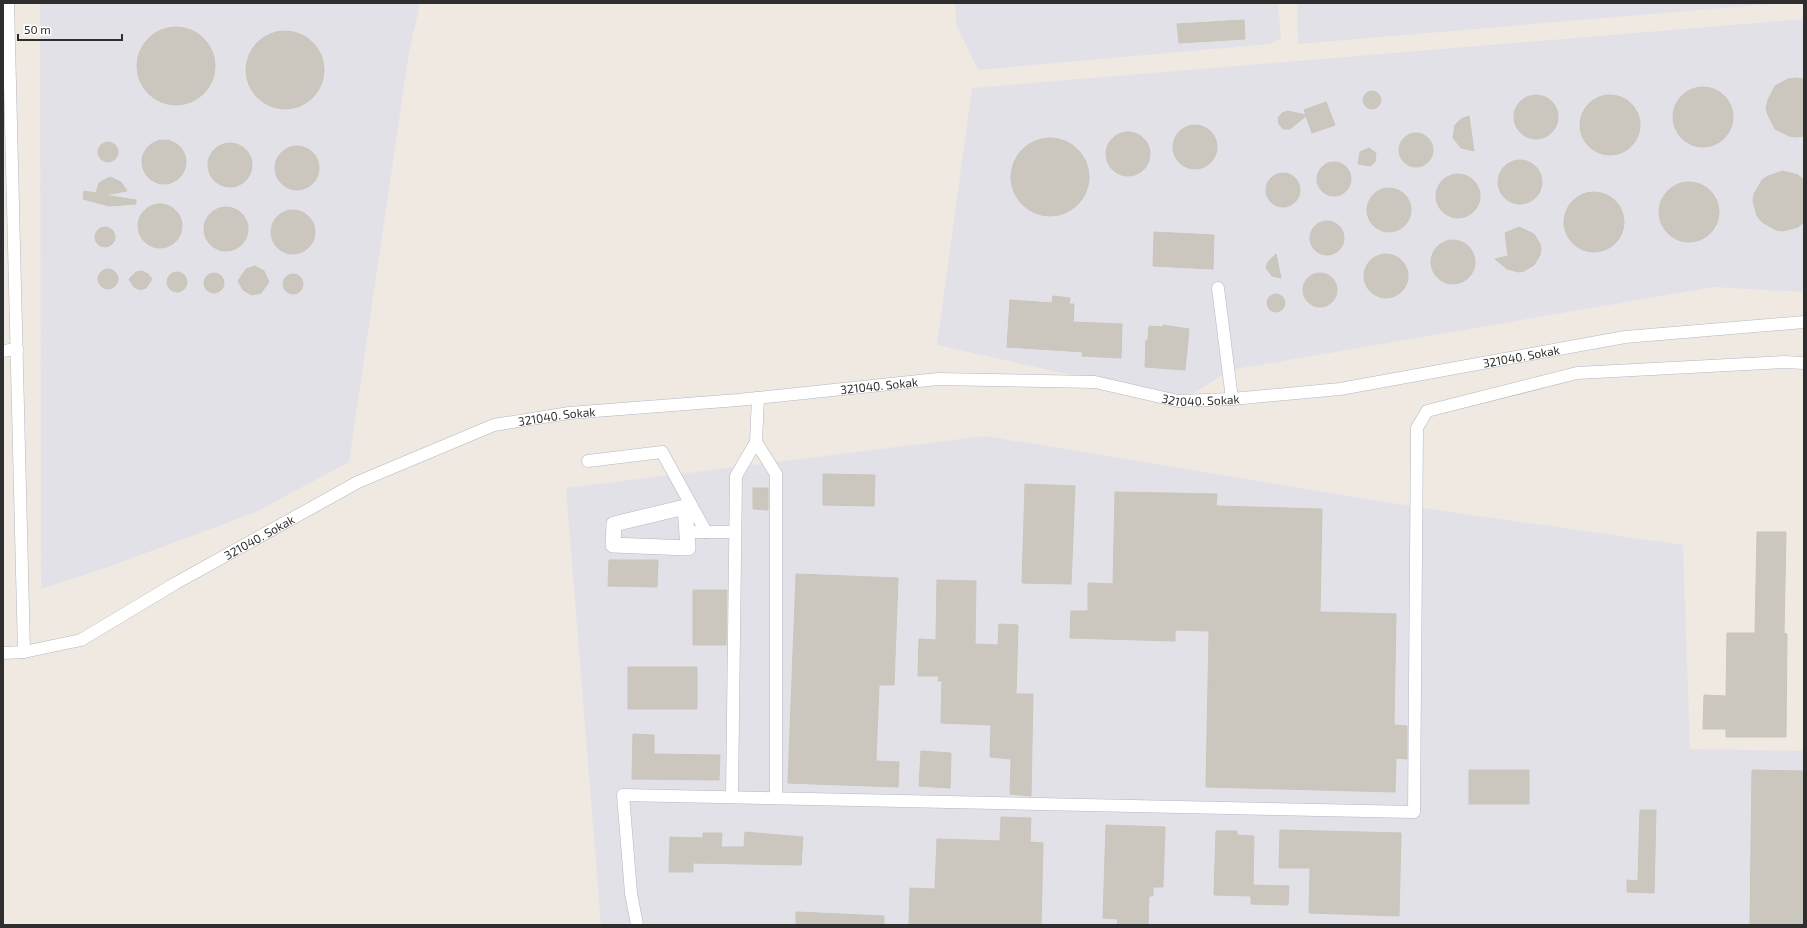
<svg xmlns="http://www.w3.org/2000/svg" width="1807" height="928" viewBox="0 0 1807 928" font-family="'Exo 2',sans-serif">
	<rect width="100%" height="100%" fill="#efe9e1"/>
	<g fill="#e3e1e8">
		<path d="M40 3H420L409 52 349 462 256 512 108 567 41 589Z"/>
		<path d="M955 3H1278L1281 38 1270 44 978 70 956 24Z"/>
		<path d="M1297 3H1782L1298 44Z"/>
		<path d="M1804 19V292L1714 287 1230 370 1183 400 937 345 972 88Z"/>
		<path d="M985 436 1416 507 1683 545 1690 749 1804 751V925H601L566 488Z"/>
	</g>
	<g fill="#cbc7bf" stroke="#cbc5ba">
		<path d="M1244 20 1245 39 1179 43 1177 24Z"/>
		<circle cx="176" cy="66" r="39"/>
		<circle cx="285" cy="70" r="39"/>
		<path d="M1796 78 1804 79V136L1797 137 1789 136 1775 129 1768 115 1766 108 1768 100 1775 86 1788 79Z"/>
		<circle cx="1703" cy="117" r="30"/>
		<circle cx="1372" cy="100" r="9"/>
		<circle cx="1536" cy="117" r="22"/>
		<circle cx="1610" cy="125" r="30"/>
		<path d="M1326 102 1335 125 1312 133 1306 116 1290 129H1283L1279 124 1278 118 1282 113 1288 111 1306 115 1304 110Z"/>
		<path d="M1469 116 1474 151 1461 148 1453 138 1455 125 1461 119Z"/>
		<circle cx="1195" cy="147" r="22"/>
		<circle cx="1128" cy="154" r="22"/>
		<circle cx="1416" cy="150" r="17"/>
		<circle cx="1050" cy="177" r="39"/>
		<circle cx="164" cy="162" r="22"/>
		<circle cx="108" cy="152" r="10"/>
		<circle cx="230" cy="165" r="22"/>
		<circle cx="297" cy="168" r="22"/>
		<path d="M1369 148 1376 153 1375 162 1370 166 1358 164 1360 152Z"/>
		<circle cx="1520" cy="182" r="22"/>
		<circle cx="1334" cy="179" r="17"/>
		<path d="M1783 171 1798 175 1804 180V222L1798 227 1783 231 1776 230 1762 222 1757 216 1753 201 1754 194 1762 180 1768 176Z"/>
		<circle cx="1283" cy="190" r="17"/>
		<circle cx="1458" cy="196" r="22"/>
		<path d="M110 177 121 182 127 191 104 195 136 200V204L109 206 83 199 84 191 96 193 99 183Z"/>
		<circle cx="1689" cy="212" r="30"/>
		<circle cx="1389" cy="210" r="22"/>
		<circle cx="1594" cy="222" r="30"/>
		<circle cx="160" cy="226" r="22"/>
		<circle cx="226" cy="229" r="22"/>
		<circle cx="293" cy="232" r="22"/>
		<circle cx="1327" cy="238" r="17"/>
		<path d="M1519 227 1534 234 1540 244 1541 250 1540 255 1534 265 1524 271 1519 272 1507 269 1495 259 1508 256 1505 233Z"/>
		<circle cx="105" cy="237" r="10"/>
		<path d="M1154 232 1214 235 1213 269 1153 266Z"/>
		<circle cx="1453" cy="262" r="22"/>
		<circle cx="1386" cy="276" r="22"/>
		<path d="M1276 254 1281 278 1272 276 1266 268 1268 262Z"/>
		<path d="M255 266 264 271 269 282 261 293 252 295 243 290 238 281 246 269Z"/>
		<circle cx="108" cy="279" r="10"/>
		<path d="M142 271 148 274 152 279 146 288 140 290 134 287 129 279 136 272Z"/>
		<circle cx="177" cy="282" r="10"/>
		<circle cx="214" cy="283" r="10"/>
		<circle cx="1320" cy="290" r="17"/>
		<circle cx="293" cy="284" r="10"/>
		<circle cx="1276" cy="303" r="9"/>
		<path d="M1053 296 1070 298 1069 304H1074L1073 322 1122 324 1121 358 1082 356 1083 352 1007 347 1010 300 1052 303Z"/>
		<path d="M1163 325 1189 329 1185 370 1145 367 1146 340H1148L1149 326 1163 327Z"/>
		<path d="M823 474 875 475 874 506 823 505Z"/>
		<path d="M1025 484 1075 486 1071 584 1022 583Z"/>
		<path d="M753 488H768V510L753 509Z"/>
		<path d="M1115 492 1217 494 1216 506 1322 509 1320 612 1396 614 1394 725 1407 726V759L1396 758 1395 792 1206 787 1209 631 1175 630V641L1070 638 1071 611H1088V583L1113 584Z"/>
		<path d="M1757 532H1786L1784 633 1787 634 1786 737H1726V729H1703L1704 695 1726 696 1727 633H1755Z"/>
		<path d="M609 560H658L657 587 608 586Z"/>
		<path d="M796 574 898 578 894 685H879L876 761 899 762 898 787 788 783Z"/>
		<path d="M937 580 976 581 975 644 998 645 999 624 1018 625 1016 694H1033L1031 796 1010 794 1011 759 990 757 991 725 941 723 942 681H938L939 676H918L919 639 936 640Z"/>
		<path d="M693 590H727L726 645H693Z"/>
		<rect x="628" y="667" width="69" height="42"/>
		<path d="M633 734 654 735V754L720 755 719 780 632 779Z"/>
		<path d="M921 751 951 753 950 788 919 786Z"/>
		<rect x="1469" y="770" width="60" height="34"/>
		<path d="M1752 770 1804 771V925H1750Z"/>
		<path d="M1640 810H1656L1654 893 1627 892V880L1638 881Z"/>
		<path d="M1001 817 1031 818 1030 842 1043 843 1041 925H909L910 888 935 889 937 839 1000 841Z"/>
		<path d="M1106 825 1165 827 1163 887H1153V896H1149L1148 925H1117L1118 919 1103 918Z"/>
		<path d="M1280 830 1401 833 1399 916 1309 913 1310 868H1279Z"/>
		<path d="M1216 831H1237V835L1254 836 1253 885 1289 886 1288 905 1251 904V896L1214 895Z"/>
		<path d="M745 832 803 837 801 865 693 863V872H669L670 837 703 838V833H722L721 847H744Z"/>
		<path d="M796 912 884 916V925H796Z"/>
	</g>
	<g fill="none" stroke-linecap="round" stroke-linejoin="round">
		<g stroke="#b4b7c1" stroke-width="13">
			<g id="minor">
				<path d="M8 3 24 652"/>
				<path d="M1218 288 1232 399"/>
				<path d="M3 351 17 349"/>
				<path d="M756 442 776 474V798"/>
				<path d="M588 461 662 452 706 532"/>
				<path d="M687 532H735"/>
				<path id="s1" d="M3 653 24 652 81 640 176 583 358 482 494 425 569 413 738 400 938 379 1095 382 1178 401 1232 399 1340 389 1625 337 1804 322"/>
				<path d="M732 797 736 476 756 442 758 398"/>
				<path d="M637 925 631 893 623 795 1414 812 1417 428 1427 411 1577 373 1784 362 1804 363"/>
			</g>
		</g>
		<g stroke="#b4b7c1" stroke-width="16">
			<path id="tertiary" d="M685 507 688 548 613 545 614 524Z"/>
		</g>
		<use href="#minor" stroke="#fff" stroke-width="12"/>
		<use href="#tertiary" stroke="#fff" stroke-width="15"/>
	</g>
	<g text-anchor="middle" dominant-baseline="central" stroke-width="3.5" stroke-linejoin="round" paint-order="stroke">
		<g font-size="12" fill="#2e2e2e" stroke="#fff">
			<text stroke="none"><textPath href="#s1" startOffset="1581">321040. Sokak</textPath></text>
			<text stroke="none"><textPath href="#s1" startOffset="933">321040. Sokak</textPath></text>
			<text stroke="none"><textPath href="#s1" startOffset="1257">321040. Sokak</textPath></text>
			<text stroke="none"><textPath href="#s1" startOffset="609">321040. Sokak</textPath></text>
			<text stroke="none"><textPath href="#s1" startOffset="285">321040. Sokak</textPath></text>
		</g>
	</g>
	<rect width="1807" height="928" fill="none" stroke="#2e2e2e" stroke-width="8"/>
	<path d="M18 34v6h104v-6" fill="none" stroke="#2e2e2e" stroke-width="2"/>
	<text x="24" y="34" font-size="12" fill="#2e2e2e" stroke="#ffffff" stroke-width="3" paint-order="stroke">50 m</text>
</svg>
